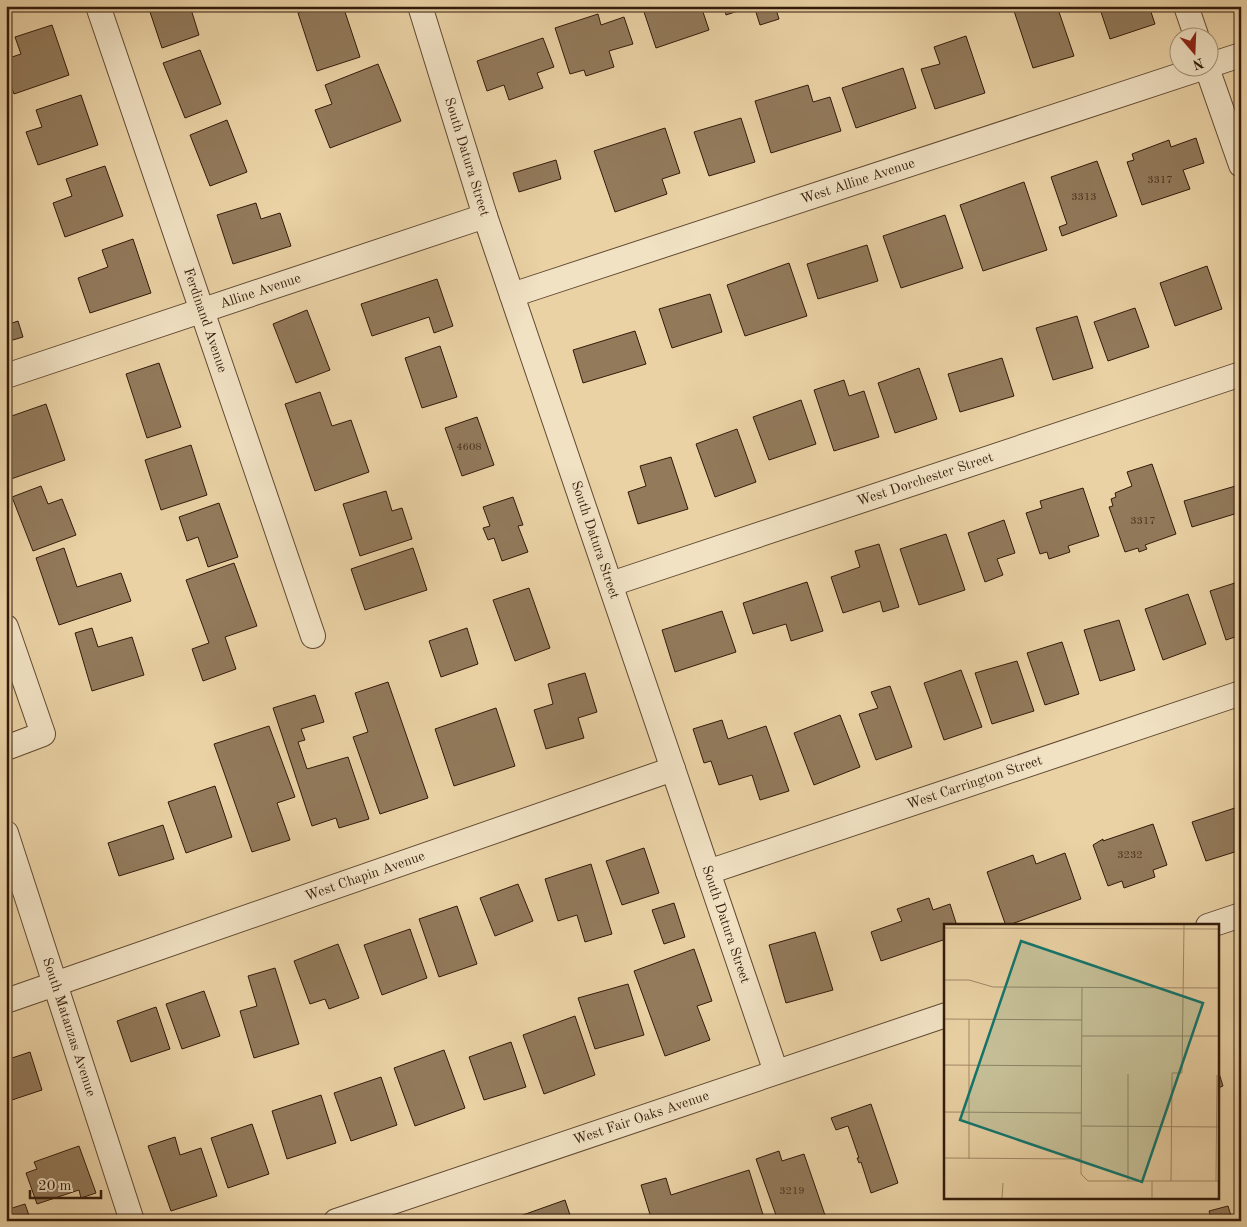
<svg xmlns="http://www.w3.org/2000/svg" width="1247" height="1227" viewBox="0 0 1247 1227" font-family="'Old Standard TT',serif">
	<rect width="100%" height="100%" fill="#ead2a5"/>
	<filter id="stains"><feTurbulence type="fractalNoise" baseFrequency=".004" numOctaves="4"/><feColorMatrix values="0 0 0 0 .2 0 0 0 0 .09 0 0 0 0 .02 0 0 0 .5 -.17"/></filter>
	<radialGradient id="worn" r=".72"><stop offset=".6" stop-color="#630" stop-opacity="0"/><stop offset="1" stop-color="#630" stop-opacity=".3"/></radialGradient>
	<g fill="#927a5b" stroke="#331b0a">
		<path d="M148 6H190L199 35 162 48Z"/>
		<path d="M320 6H343L360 57 317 71 298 13Z"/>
		<path d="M642 6H701L709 30 656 48Z"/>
		<path d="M724 6H753L726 15Z"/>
		<path d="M754 6H775L779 19 760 25Z"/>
		<path d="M1029 6H1057L1074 56 1033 68 1014 11Z"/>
		<path d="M1099 6H1149L1155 24 1110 39Z"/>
		<path d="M598 14 601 25 624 17 633 44 609 51 614 67 586 76 584 70 570 74 555 28Z"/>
		<path d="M52 25 69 75 14 94 6 73V59L21 54 15 37Z"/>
		<path d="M966 36 985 93 935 109 921 69 940 64 934 47Z"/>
		<path d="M543 38 554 67 537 73 543 88 509 100 504 85 487 91 477 61Z"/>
		<path d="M200 50 221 104 185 118 163 63Z"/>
		<path d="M378 64 401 121 330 148 315 110 332 104 325 85Z"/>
		<path d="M903 68 916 108 856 128 842 88Z"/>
		<path d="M808 85 813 102 830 97 841 131 771 153 755 101Z"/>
		<path d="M81 95 98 145 38 165 26 132 42 127 36 110Z"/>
		<path d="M741 118 755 162 709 176 694 132Z"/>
		<path d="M227 120 247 172 210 186 190 135Z"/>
		<path d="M665 128 680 173 662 179 667 194 615 212 594 151Z"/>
		<path d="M1196 138 1204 163 1183 170 1190 189 1142 205 1127 162 1134 160 1132 154 1169 140 1171 147Z"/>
		<path d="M556 160 561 179 519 192 513 173Z"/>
		<path d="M1097 161 1117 216 1062 236 1059 227 1067 224 1051 177Z"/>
		<path d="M105 166 123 216 65 237 53 203 72 196 66 179Z"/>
		<path d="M1024 182 1047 250 983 271 960 205Z"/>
		<path d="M256 203 261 219 280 213 291 246 233 264 217 215Z"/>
		<path d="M945 215 963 268 901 288 883 236Z"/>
		<path d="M133 239 151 293 90 313 78 278 108 267 102 250Z"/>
		<path d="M867 245 878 281 818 299 807 264Z"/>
		<path d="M789 263 807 316 745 336 727 285Z"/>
		<path d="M1207 266 1222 309 1175 326 1160 283Z"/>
		<path d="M437 279 453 326 434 333 429 317 372 336 361 304Z"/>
		<path d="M710 294 722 332 672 348 659 309Z"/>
		<path d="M1135 308 1149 347 1108 361 1094 322Z"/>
		<path d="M307 310 330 370 296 383 273 324Z"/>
		<path d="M1077 316 1093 368 1053 380 1036 328Z"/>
		<path d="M18 321 23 337 6 342V325Z"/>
		<path d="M635 331 646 364 583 383 573 350Z"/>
		<path d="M440 346 457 397 422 408 405 358Z"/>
		<path d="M1002 358 1014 396 960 412 948 374Z"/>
		<path d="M159 363 181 427 147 438 126 374Z"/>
		<path d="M919 368 937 419 895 433 878 383Z"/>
		<path d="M844 380 849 396 864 391 879 437 834 451 814 390Z"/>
		<path d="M320 392 332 426 351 420 369 472 315 491 285 404Z"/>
		<path d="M801 400 816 444 769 460 753 417Z"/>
		<path d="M46 404 65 460 11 479 6 466V418Z"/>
		<path d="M477 417 494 465 462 476 445 428Z"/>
		<path d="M737 429 756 482 715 497 696 444Z"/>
		<path d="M191 445 207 495 161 510 145 460Z"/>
		<path d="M671 457 688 509 638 524 628 492 646 486 640 466Z"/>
		<path d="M1152 464 1176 534 1145 545 1147 549 1139 552 1138 548 1125 552 1109 507 1113 506 1111 499 1116 497 1115 493 1132 486 1127 472Z"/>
		<path d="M1239 485 1241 512 1192 527 1184 501Z"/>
		<path d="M41 486 48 504 62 499 76 535 33 551 12 497Z"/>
		<path d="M1083 488 1099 536 1068 546 1070 552 1049 559 1047 552 1040 554 1026 513 1042 508 1040 501Z"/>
		<path d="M386 491 392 511 402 508 412 539 360 556 343 504Z"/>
		<path d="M513 497 523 525 518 526 528 552 502 561 494 538 488 540 483 528 490 526 483 507Z"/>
		<path d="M219 503 238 557 208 567 198 537 187 541 179 517Z"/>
		<path d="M1004 520 1015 553 997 559 1003 575 985 582 968 533Z"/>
		<path d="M946 534 965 590 919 605 900 549Z"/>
		<path d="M879 544 899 607 883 612 880 601 843 613 831 577 860 567 855 551Z"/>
		<path d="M64 548 77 587 121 573 131 601 59 625 36 558Z"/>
		<path d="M413 548 427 590 365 610 351 569Z"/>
		<path d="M234 563 257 626 225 637 236 669 203 681 192 649 209 643 186 580Z"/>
		<path d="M1241 581V635L1226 640 1210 591Z"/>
		<path d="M807 582 823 631 791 641 786 624 753 634 743 603Z"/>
		<path d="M529 588 550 648 515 661 493 600Z"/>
		<path d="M1188 594 1206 644 1163 660 1145 609Z"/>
		<path d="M722 611 736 652 675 672 662 630Z"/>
		<path d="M1119 620 1135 670 1100 681 1084 630Z"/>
		<path d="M92 628 98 647 132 637 144 675 92 691 75 633Z"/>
		<path d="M467 628 478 664 441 677 429 641Z"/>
		<path d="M1062 642 1079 694 1045 705 1027 653Z"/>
		<path d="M1017 661 1034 711 992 724 975 673Z"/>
		<path d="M961 670 982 727 944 740 924 683Z"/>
		<path d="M585 673 597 712 578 718 584 738 546 749 534 710 553 704 548 684Z"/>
		<path d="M388 682 428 798 380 814 353 737 368 732 355 693Z"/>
		<path d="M890 686 912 747 876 760 859 714 878 708 871 692Z"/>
		<path d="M315 695 324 722 301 729 305 740 298 742 307 769 348 757 369 819 339 828 336 818 312 826 273 708Z"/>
		<path d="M496 708 515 766 454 786 435 729Z"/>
		<path d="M840 715 860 767 814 785 794 733Z"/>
		<path d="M722 720 728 739 766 726 789 791 760 800 752 775 719 785 711 761 704 763 693 729Z"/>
		<path d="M269 726 295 797 277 803 290 840 252 852 214 744Z"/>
		<path d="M215 786 232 837 186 853 168 802Z"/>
		<path d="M1241 806V850L1206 861 1192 822Z"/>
		<path d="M1153 824 1167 865 1153 870 1155 877 1124 888 1122 881 1108 886 1093 845 1103 839V841Z"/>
		<path d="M163 825 174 859 119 876 108 843Z"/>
		<path d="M644 848 659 893 622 905 606 861Z"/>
		<path d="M1065 853 1081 899 1006 926 987 872 1033 855 1036 864Z"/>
		<path d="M591 864 612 934 585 942 577 915 558 921 545 879Z"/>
		<path d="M518 884 533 921 495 936 480 898Z"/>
		<path d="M929 898 933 910 950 904 957 926H946V939L881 961 871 932 902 921 897 909Z"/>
		<path d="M674 903 685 937 664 944 652 910Z"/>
		<path d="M457 906 477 964 439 977 419 919Z"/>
		<path d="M410 929 427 978 382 995 364 945Z"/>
		<path d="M815 932 833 990 786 1003 769 945Z"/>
		<path d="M338 944 359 998 329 1009 325 999 310 1004 294 961Z"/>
		<path d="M694 949 712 1001 697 1006 710 1040 665 1056 634 971Z"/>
		<path d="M275 968 299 1044 254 1058 240 1011 257 1006 248 976Z"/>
		<path d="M628 984 644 1035 595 1049 578 998Z"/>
		<path d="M204 991 220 1036 182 1049 166 1004Z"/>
		<path d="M156 1007 170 1049 131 1062 117 1021Z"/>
		<path d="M575 1016 595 1075 544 1094 523 1035Z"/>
		<path d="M511 1042 526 1087 484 1100 469 1057Z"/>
		<path d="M444 1050 465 1108 415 1126 394 1068Z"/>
		<path d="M30 1052 42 1090 6 1102V1060Z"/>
		<path d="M1218 1070 1223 1086 1218 1088Z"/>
		<path d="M381 1077 397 1125 351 1141 334 1093Z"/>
		<path d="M321 1095 336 1143 287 1159 272 1111Z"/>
		<path d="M871 1104 898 1183 871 1193 861 1162 859 1163 857 1158H859L848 1126 836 1130 831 1118Z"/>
		<path d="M252 1124 269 1174 228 1188 211 1138Z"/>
		<path d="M175 1137 180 1155 201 1148 217 1196 171 1211 148 1146Z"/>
		<path d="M79 1146 96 1193 81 1198 79 1190 37 1204 26 1173 37 1169 34 1162Z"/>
		<path d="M779 1151 782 1161 804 1154 827 1221H778L756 1159Z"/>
		<path d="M749 1170 765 1221H652L641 1185 666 1178 671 1195Z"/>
		<path d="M565 1200 572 1221H506Z"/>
		<path d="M25 1204 31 1221H6V1210Z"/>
		<path d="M1228 1206 1232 1219 1238 1218V1221H1200L1211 1218 1209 1211Z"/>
	</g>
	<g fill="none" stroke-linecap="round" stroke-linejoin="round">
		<g stroke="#614931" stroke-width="26">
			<g id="minor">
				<path id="s1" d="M98 6 313 636"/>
				<path id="s2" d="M420 6 485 216 776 1072"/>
				<path d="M1186 6 1197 38"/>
				<path d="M1210 65 1241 55"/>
				<path d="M1207 68 1241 165"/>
				<path id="s3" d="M512 295 1202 68"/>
				<path id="s4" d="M6 376 485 216"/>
				<path id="s5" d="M611 584 1241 374"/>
				<path d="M6 627 43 734 6 748"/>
				<path id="s6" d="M6 833 132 1221"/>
				<path id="s7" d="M708 872 1241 693"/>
				<path d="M1208 926 1241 915"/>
				<path id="s8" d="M6 1001 673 769"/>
				<path id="s9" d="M336 1221 946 1015"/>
			</g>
		</g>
		<use href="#minor" stroke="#f1e2c4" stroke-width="24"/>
	</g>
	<g text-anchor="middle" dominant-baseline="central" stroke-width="4.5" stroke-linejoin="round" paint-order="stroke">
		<g font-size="11" fill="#4b331e">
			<text x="1160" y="180">3317</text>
			<text x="1084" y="197">3313</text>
			<text x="469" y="447">4608</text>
			<text x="1143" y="521">3317</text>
			<text x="1130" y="855">3232</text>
			<text x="792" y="1191">3219</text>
		</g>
		<g font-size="14" fill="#331b0a" stroke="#f1e2c4">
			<text stroke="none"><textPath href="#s2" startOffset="158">South Datura Street</textPath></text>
			<text stroke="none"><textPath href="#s3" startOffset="364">West Alline Avenue</textPath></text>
			<text stroke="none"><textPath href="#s4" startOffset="268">Alline Avenue</textPath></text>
			<text stroke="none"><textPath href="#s1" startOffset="332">Ferdinand Avenue</textPath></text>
			<text stroke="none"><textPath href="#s5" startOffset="331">West Dorchester Street</textPath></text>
			<text stroke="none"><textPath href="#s2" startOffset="562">South Datura Street</textPath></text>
			<text stroke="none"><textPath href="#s7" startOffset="281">West Carrington Street</textPath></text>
			<text stroke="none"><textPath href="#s8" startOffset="380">West Chapin Avenue</textPath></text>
			<text stroke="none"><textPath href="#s2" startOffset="968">South Datura Street</textPath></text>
			<text stroke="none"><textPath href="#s6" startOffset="204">South Matanzas Avenue</textPath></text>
			<text stroke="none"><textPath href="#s9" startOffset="322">West Fair Oaks Avenue</textPath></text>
		</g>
	</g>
	<g transform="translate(944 924)">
		<rect width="275" height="275" fill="#ead2a5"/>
		<path fill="none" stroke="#a18967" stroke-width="1" d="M0 4 275 5M0 56H25L49 63 275 64M138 63 137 250 144 257H275M0 95 138 96M138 112H275M0 141 138 142M0 188 138 189M138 202 275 203M0 234 137 235M25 235V95M184 257V150M227 257 228 149H238L240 1M272 257 273 151M58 274 59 259M208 274V257"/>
		<path fill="#0f766e" fill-opacity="0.15" stroke="#0f766e" stroke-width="2.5" d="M77 17 259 79 198 258 16 196Z"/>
		<rect width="275" height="275" fill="none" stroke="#331b0a" stroke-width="2.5"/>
	</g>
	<rect width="1247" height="1227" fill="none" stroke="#ead2a5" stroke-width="25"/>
	<rect x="8" y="8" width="1232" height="1212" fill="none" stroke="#331b0a" stroke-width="2.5"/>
	<rect x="12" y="12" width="1222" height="1202" fill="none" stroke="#331b0a"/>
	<g transform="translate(1194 52) rotate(161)"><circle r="24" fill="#f1e2c4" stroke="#a5927a"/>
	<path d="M0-4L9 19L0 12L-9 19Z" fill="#8f2418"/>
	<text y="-8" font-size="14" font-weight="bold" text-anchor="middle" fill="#331b0a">N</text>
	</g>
	<path d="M30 1190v8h71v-8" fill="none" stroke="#331b0a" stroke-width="2.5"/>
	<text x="38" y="1190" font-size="15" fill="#331b0a" stroke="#f1e2c4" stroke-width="4" paint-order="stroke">20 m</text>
	<rect width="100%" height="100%" filter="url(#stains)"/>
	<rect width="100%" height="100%" fill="url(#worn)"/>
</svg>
